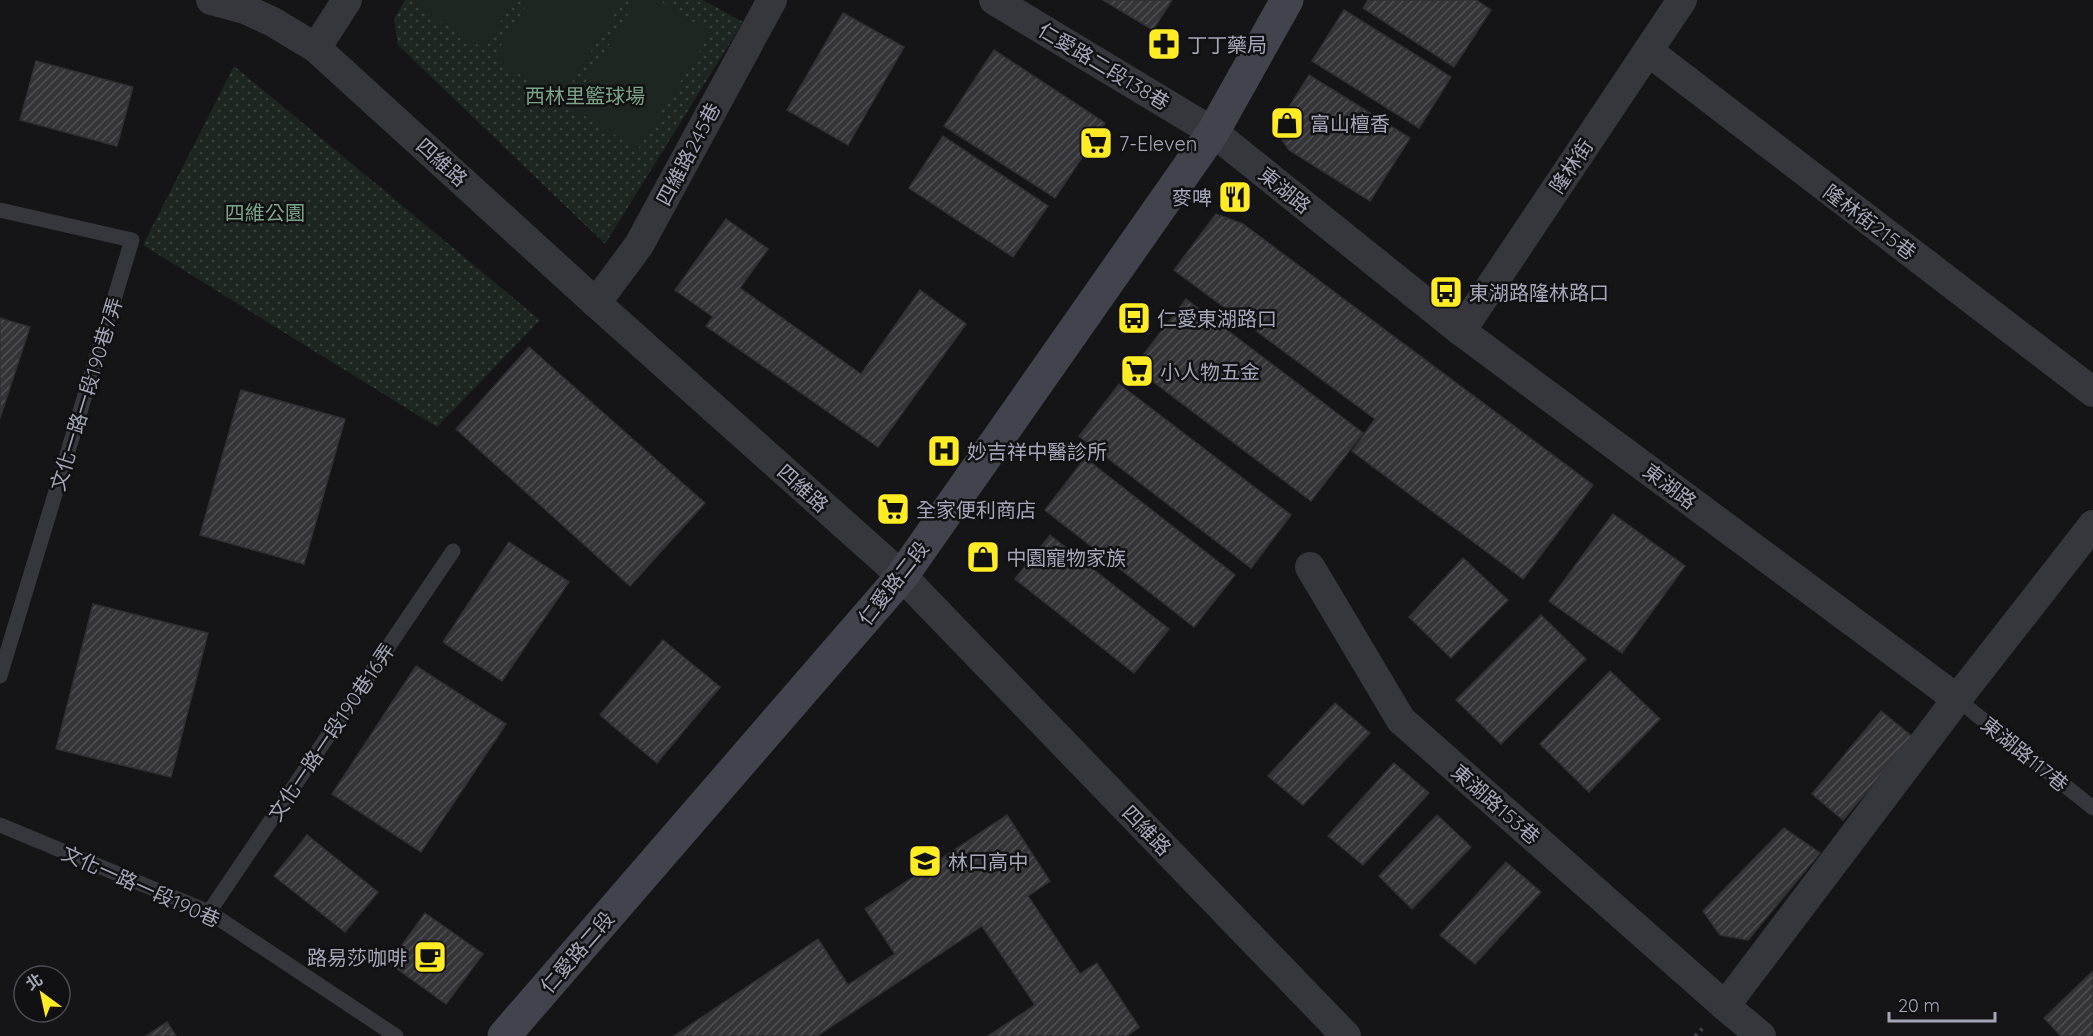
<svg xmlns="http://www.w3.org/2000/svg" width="2093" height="1036" viewBox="0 0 2093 1036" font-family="Quicksand,'Noto Sans TC',sans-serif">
	<defs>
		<pattern id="park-dots" width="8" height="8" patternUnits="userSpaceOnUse" patternTransform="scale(1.5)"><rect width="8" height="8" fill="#1d2620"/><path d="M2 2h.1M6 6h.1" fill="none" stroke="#3b433e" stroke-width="1.8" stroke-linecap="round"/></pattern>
		<pattern id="building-hatch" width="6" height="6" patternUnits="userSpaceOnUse" patternTransform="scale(1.5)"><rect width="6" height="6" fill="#353539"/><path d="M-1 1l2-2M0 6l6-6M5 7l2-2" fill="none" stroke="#4f4f54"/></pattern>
	</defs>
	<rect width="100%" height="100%" fill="#151517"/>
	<g fill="url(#park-dots)">
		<path d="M405 0H703L743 22 605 244 398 45 394 19Z"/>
		<path d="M234 66 540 320 437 427 143 245Z"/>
	</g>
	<g fill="#1d2620">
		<path d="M420 0H514L484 49 416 6Z"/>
		<path d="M530 0H623L561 100 493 58Z"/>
		<path d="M637 0H658L711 33 638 149 570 107Z"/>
	</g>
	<g fill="url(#building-hatch)" stroke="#302f33" stroke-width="1.5">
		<path d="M1103 0H1172L1153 30Z"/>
		<path d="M1368 0H1476L1491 10 1454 67 1363 8Z"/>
		<path d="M1344 10 1451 77 1419 128 1312 61Z"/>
		<path d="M843 13 904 47 848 145 787 110Z"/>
		<path d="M994 50 1105 123 1055 198 944 126Z"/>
		<path d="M36 61 133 87 117 146 20 120Z"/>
		<path d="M1309 75 1410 138 1370 201 1289 150 1280 137 1277 126Z"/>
		<path d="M943 136 1048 206 1013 257 909 188Z"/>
		<path d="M1216 214 1243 224 1593 485 1523 579 1352 451 1375 419 1174 270Z"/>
		<path d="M726 219 768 249 740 288 861 374 920 290 966 324 878 447 706 326 713 317 675 290Z"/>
		<path d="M1186 299 1363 433 1311 501 1134 367Z"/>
		<path d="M0 318 30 327 0 418Z"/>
		<path d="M529 347 705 503 630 586 456 429Z"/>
		<path d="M1119 384 1291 515 1251 568 1079 436Z"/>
		<path d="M241 390 345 419 304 564 200 535Z"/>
		<path d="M1085 458 1235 575 1194 627 1045 510Z"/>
		<path d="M1613 514 1685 566 1622 653 1549 601Z"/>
		<path d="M1050 535 1169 629 1134 673 1015 579Z"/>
		<path d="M509 542 569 582 502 681 443 642Z"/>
		<path d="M1463 558 1508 600 1451 658 1409 617Z"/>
		<path d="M93 604 208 633 171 777 56 749Z"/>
		<path d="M1541 615 1586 659 1501 744 1456 700Z"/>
		<path d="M663 640 720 687 657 763 600 715Z"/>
		<path d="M416 666 506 724 421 852 332 794Z"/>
		<path d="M1610 671 1660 719 1589 792 1540 744Z"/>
		<path d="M1335 703 1370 733 1303 805 1268 776Z"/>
		<path d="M1881 711 1913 737 1843 820 1812 794Z"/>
		<path d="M1394 763 1429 793 1363 865 1328 836Z"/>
		<path d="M1007 815 1050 881 1028 896 1080 974 1097 963 1139 1027 1127 1036H988L1035 1005 982 926 817 1036H674L818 939 848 985 895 954 865 909Z"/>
		<path d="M1437 815 1471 847 1412 909 1379 876Z"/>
		<path d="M1784 828 1820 853 1748 940 1720 935 1703 911Z"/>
		<path d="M307 835 378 892 345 932 274 876Z"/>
		<path d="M1506 862 1541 892 1475 964 1440 935Z"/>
		<path d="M425 913 483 954 446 1004 389 963Z"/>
		<path d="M2093 971V1036H2061L2044 1018Z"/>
		<path d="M167 1022 176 1036H146Z"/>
	</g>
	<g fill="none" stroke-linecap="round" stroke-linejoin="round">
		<path stroke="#3b3c44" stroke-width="4" stroke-dasharray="3 4.5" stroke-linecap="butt" d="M1695 1036 1703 1028"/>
		<g stroke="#36363d" stroke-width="15">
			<path d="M0 210 132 240 0 676"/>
			<path d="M1957 699 2093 808"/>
			<path d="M0 825 209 912 396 1036"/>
			<path d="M209 912 453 551"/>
		</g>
		<g stroke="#36363d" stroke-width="30">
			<path d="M211 0 245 9 273 22 316 48 596 303 902 576 1346 1036"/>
			<path d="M994 0 1213 132 1461 331 1957 699"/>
			<path d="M316 48 347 0"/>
			<path d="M1648 51 2093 392"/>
			<path d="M596 303 639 245 772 0"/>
			<path d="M1461 331 1682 0"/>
			<path d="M1310 567 1401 720 1725 1006 1761 1036"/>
			<path d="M1725 1006 1957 699 2093 525"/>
		</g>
		<path stroke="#43434d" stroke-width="33" d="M504 1036 902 576 1213 132 1287 0"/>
	</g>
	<defs>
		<g id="pharmacy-square" transform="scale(1.725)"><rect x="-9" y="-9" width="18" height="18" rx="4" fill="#ffec25" stroke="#111012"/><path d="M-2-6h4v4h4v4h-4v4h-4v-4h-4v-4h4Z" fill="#111"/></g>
		<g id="shop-square" transform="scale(1.725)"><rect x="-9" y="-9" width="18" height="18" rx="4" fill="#ffec25" stroke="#111012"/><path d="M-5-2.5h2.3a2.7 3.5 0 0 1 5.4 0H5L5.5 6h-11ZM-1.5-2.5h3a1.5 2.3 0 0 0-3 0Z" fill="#111"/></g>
		<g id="supermarket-square" transform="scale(1.725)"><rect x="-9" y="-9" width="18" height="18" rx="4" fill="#ffec25" stroke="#111012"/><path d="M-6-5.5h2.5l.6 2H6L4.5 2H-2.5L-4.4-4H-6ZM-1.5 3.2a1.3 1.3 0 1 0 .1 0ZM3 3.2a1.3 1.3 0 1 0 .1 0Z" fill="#111"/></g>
		<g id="restaurant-square" transform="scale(1.725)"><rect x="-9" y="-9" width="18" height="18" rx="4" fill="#ffec25" stroke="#111012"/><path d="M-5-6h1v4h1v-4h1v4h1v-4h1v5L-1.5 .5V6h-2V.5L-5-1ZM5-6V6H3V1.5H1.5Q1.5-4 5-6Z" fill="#111"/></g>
		<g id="bus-square" transform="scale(1.725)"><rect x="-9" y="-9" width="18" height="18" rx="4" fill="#ffec25" stroke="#111012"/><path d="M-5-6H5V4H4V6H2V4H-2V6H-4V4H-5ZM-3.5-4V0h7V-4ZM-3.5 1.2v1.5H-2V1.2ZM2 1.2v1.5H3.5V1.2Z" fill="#111"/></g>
		<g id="hospital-square" transform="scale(1.725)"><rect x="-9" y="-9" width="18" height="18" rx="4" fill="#ffec25" stroke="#111012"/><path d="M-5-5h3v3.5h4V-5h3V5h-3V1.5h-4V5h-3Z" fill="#111"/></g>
		<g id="school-square" transform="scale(1.725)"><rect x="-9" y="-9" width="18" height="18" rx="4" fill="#ffec25" stroke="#111012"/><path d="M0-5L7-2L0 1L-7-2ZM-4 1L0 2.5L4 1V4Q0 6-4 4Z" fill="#111"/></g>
		<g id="cafe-square" transform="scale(1.725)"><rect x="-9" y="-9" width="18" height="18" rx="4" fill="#ffec25" stroke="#111012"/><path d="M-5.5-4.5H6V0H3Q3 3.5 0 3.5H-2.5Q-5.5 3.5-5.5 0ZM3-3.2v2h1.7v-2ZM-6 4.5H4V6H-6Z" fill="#111"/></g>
	</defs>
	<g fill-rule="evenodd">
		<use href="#pharmacy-square" x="1164" y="44"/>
		<use href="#shop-square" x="1287" y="123"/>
		<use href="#supermarket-square" x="1096" y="143"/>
		<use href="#restaurant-square" x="1235" y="197"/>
		<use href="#bus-square" x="1446" y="292"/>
		<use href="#bus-square" x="1134" y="318"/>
		<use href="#supermarket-square" x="1137" y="371"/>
		<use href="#hospital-square" x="944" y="451"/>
		<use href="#supermarket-square" x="893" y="509"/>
		<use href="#shop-square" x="983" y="557"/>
		<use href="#school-square" x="925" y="861"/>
		<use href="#cafe-square" x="430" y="957"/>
	</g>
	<g text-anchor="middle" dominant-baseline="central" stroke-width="5" stroke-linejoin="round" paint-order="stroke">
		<g font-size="20" fill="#a5a7b9" stroke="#111012" text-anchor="start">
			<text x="1187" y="44">丁丁藥局</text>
			<text x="1310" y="123">富山檀香</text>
			<text x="1119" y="143">7-Eleven</text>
			<text x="1212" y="197" text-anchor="end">麥啤</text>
			<text x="1469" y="292">東湖路隆林路口</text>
			<text x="1157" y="318">仁愛東湖路口</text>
			<text x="1160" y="371">小人物五金</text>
			<text x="967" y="451">妙吉祥中醫診所</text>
			<text x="916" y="509">全家便利商店</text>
			<text x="1006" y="557">中園寵物家族</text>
			<text x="948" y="861">林口高中</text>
			<text x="407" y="957" text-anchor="end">路易莎咖啡</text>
		</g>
		<g font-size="20" fill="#a5a7b9" stroke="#111012">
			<text transform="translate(1104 66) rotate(31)">仁愛路二段138巷</text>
			<text transform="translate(688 154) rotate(-62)">四維路245巷</text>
			<text transform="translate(442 162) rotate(42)">四維路</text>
			<text transform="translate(1571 166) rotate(-56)">隆林街</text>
			<text transform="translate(1285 190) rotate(39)">東湖路</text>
			<text transform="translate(1870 222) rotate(37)">隆林街215巷</text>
			<text transform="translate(86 394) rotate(-73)">文化一路一段190巷7弄</text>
			<text transform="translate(1670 486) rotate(37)">東湖路</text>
			<text transform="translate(803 488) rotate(42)">四維路</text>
			<text transform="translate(893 583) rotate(-52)">仁愛路二段</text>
			<text transform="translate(331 732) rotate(-56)">文化一路一段190巷16弄</text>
			<text transform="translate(2025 754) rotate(39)">東湖路117巷</text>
			<text transform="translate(1496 804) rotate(41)">東湖路153巷</text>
			<text transform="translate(1147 830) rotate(46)">四維路</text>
			<text transform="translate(141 886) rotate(24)">文化一路一段190巷</text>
			<text transform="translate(577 952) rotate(-49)">仁愛路二段</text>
		</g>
		<g font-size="20" fill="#7ba688" stroke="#111012">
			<text x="585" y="95">西林里籃球場</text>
			<text x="265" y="212">四維公園</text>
		</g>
	</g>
	<g transform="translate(42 994) rotate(327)"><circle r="28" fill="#111012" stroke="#4c4c55" stroke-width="1.5"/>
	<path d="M0-4.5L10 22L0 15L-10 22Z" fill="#ffec25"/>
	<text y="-9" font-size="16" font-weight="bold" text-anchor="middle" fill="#a5a7b9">北</text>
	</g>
	<path d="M1889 1012v9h106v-9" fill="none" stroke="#a5a7b9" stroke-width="3"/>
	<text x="1898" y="1012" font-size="18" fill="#a5a7b9" stroke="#111012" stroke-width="4.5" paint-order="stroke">20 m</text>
</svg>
